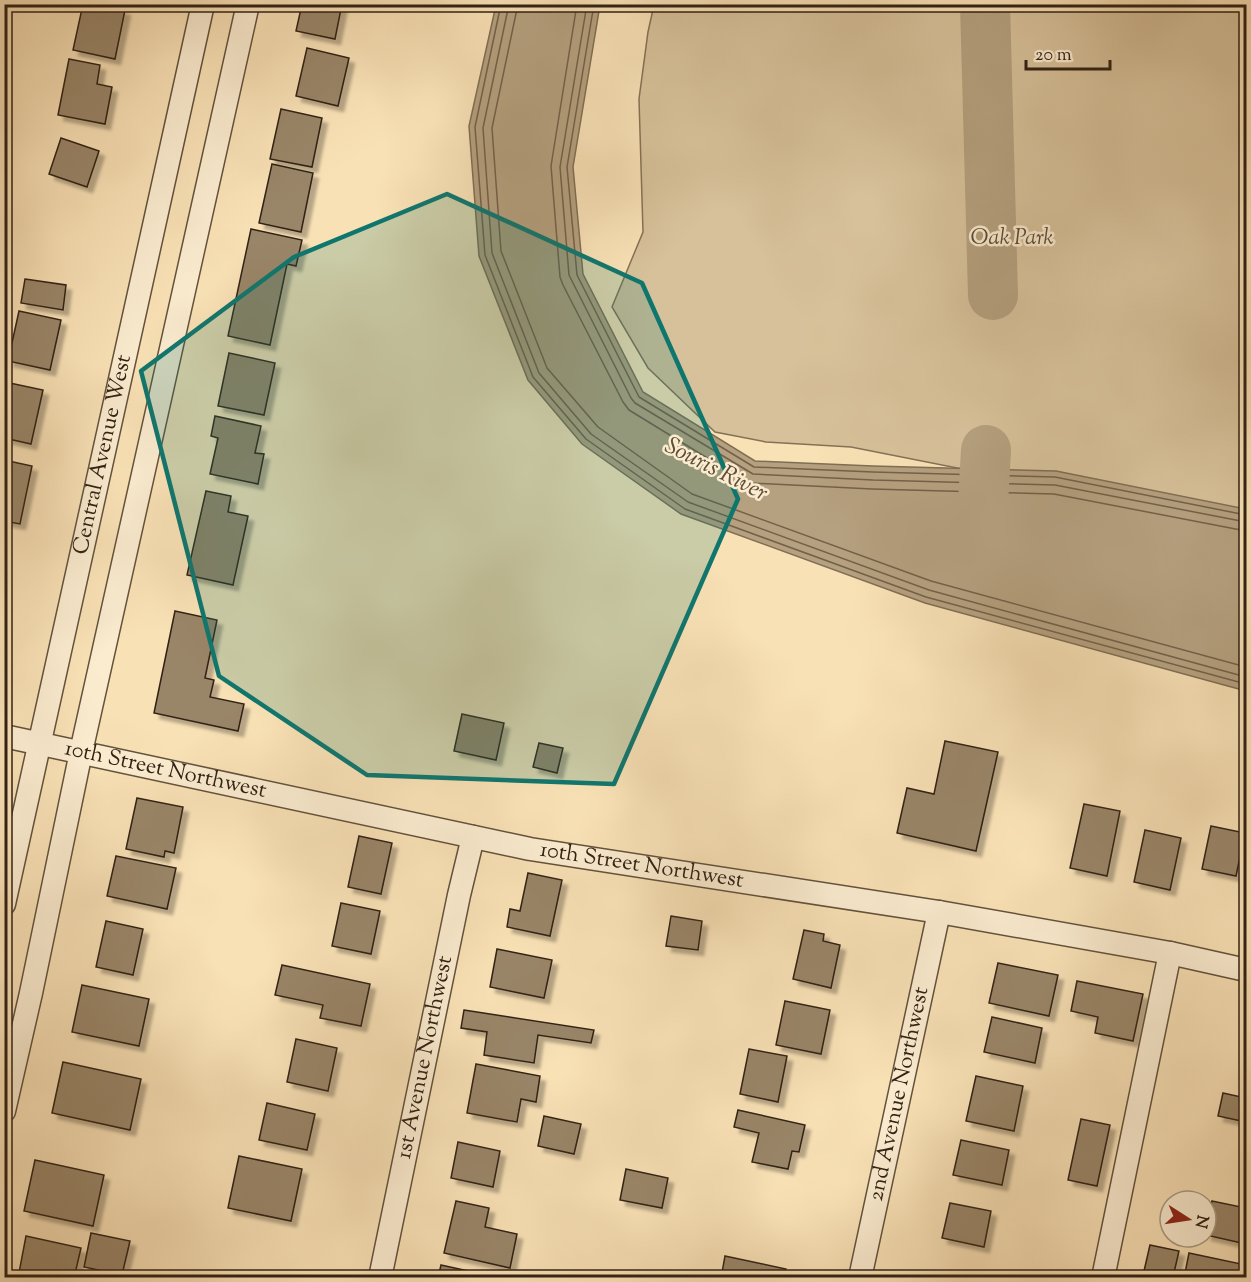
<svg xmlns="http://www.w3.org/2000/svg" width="1251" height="1282" viewBox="0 0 1251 1282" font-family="'Sorts Mill Goudy',serif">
	<defs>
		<filter id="shadow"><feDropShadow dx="5.5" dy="5.5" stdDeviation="1.5" flood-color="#0004"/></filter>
	</defs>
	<rect width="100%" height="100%" fill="#f9e1b6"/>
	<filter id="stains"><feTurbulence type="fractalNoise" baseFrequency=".00333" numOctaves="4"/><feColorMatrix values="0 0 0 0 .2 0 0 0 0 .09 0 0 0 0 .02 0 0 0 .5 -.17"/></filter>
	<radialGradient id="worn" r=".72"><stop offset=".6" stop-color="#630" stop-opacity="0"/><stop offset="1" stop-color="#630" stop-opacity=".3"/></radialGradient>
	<path fill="#d7c19a" stroke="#847257" stroke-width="1.5" d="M654 5H1246V525L851 447 766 442 715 432 648 368 612 307 643 232 639 99 648 32Z"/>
	<path fill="#b5a07f" stroke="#806e54" stroke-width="1.5" d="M496 5H600L573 167 583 274 643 392 755 461 873 466 1056 471 1246 509V691L925 603 681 514 582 444 528 380 479 256 469 126Z"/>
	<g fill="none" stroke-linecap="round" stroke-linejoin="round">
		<g stroke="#73614a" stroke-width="1.5">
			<path d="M501 4 475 127 485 255 533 377 586 439 685 509 926 597 1246 684"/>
			<path d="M509 4 483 128 492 253 539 373 591 434 688 502 929 590 1246 677"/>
			<path d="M518 4 492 128 501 251 547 368 598 427 692 494 931 581 1246 667"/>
			<path d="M577 4 551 166 560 277 563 285 623 402 629 410 743 480 751 483 872 489 1054 494 1246 531"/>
			<path d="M587 4 560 167 569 275 631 398 635 403 753 474 873 480 1055 485 1246 522"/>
			<path d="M594 4 567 167 577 275 639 397 754 467 873 472 1055 477 1246 515"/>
		</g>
		<g stroke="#b5a07f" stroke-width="50">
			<path d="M985 4 993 295"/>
			<path d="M981 538 986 450"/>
		</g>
	</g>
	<g fill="#998568" stroke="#312214" stroke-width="1.5" filter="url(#shadow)">
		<path d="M83 4H101L125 10 115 59 73 50Z"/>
		<path d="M302 4H342L335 39 296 31Z"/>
		<path d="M307 48 349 58 338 106 296 96Z"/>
		<path d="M69 59 100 65 97 84 112 87 105 124 58 115Z"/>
		<path d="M281 109 322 118 312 167 270 159Z"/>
		<path d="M61 138 99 151 87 187 49 174Z"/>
		<path d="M272 164 313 173 301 232 259 223Z"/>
		<path d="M251 229 302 240 296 266 287 264 270 345 228 336Z"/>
		<path d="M25 279 66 285 63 310 21 303Z"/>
		<path d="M19 311 61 320 50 370 8 361Z"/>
		<path d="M229 353 275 363 264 415 218 406Z"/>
		<path d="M5 382 43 390 31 444 4 438Z"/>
		<path d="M215 416 261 426 255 453 264 454 258 484 210 474 218 438 211 436Z"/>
		<path d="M4 460 32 466 20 524 4 521Z"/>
		<path d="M206 491 231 496 228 512 248 516 233 585 187 575Z"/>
		<path d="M175 611 217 620 205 678 214 680 210 697 244 704 238 731 154 713Z"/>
		<path d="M462 714 504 723 496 760 454 751Z"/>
		<path d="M945 741 998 752 976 851 897 833 907 788 934 794Z"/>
		<path d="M539 743 563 748 557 773 533 767Z"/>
		<path d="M137 798 183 807 174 853 165 851 164 857 126 849Z"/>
		<path d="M1084 804 1120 811 1107 876 1070 868Z"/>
		<path d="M1211 826 1245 833 1236 876 1202 869Z"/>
		<path d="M1145 830 1181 838 1170 890 1134 882Z"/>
		<path d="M359 836 392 843 381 894 348 887Z"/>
		<path d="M116 856 176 868 167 909 107 896Z"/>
		<path d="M528 873 562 880 550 936 507 927 510 909 520 911Z"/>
		<path d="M341 903 380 911 371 954 332 946Z"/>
		<path d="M671 916 702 921 698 950 666 946Z"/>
		<path d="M106 921 143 929 133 975 96 967Z"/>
		<path d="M804 930 824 934 823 941 840 945 831 988 793 979Z"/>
		<path d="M497 949 552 960 544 998 490 987Z"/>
		<path d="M998 963 1058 975 1049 1016 989 1003Z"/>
		<path d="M282 965 370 984 361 1026 320 1018 323 1005 275 995Z"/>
		<path d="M1077 981 1143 994 1133 1041 1095 1033 1098 1017 1071 1011Z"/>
		<path d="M82 985 149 999 139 1046 72 1032Z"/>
		<path d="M785 1001 830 1010 821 1054 776 1045Z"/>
		<path d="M464 1010 594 1030 591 1043 538 1035 534 1063 484 1055 487 1032 461 1028Z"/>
		<path d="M992 1017 1042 1028 1035 1063 984 1052Z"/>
		<path d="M296 1039 337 1048 328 1091 287 1082Z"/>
		<path d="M749 1049 787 1056 778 1102 740 1094Z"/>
		<path d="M63 1062 141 1079 130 1130 52 1113Z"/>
		<path d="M476 1064 540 1076 536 1102 521 1099 517 1122 467 1113Z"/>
		<path d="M976 1076 1023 1086 1014 1131 966 1121Z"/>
		<path d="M1223 1093 1246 1098V1122L1218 1116Z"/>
		<path d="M267 1103 315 1114 307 1150 259 1140Z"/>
		<path d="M738 1110 805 1125 799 1152 792 1151 788 1169 752 1162 759 1133 734 1127Z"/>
		<path d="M544 1116 581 1124 574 1154 538 1146Z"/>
		<path d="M1081 1119 1110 1125 1097 1186 1068 1180Z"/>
		<path d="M961 1140 1009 1150 1002 1185 953 1175Z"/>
		<path d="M458 1142 500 1151 493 1187 451 1178Z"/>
		<path d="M239 1156 302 1169 291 1221 228 1208Z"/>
		<path d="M35 1160 104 1175 93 1226 24 1211Z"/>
		<path d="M626 1169 668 1178 662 1208 620 1200Z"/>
		<path d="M456 1201 489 1208 485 1227 517 1234 510 1268 444 1253Z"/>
		<path d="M1212 1201 1246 1208V1244L1206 1235V1228Z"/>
		<path d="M950 1203 991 1211 984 1247 942 1238Z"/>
		<path d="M91 1233 130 1241 122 1275 84 1267Z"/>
		<path d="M26 1236 81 1248 74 1278H18Z"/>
		<path d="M1150 1245 1179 1251 1173 1277 1144 1271Z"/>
		<path d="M1189 1253 1246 1265 1245 1278H1184Z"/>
		<path d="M725 1256 786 1269 784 1278H721Z"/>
		<path d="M441 1265 482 1274 481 1278H438Z"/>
	</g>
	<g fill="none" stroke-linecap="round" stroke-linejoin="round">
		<g stroke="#63523c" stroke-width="25">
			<g id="street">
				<path id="s1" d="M4 736 530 849 939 912 1170 953 1246 970"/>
				<path id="s2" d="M4 904 203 4"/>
				<path d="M4 1111 31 993 81 752 248 4"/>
				<path id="s3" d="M380 1278 459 895 473 837"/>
				<path id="s4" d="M860 1278 939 912"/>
				<path d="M1103 1278 1170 953"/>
			</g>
		</g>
		<use href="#street" stroke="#fbecd0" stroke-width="22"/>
	</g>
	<path fill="#0f766e" fill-opacity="0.2" stroke="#0f766e" stroke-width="4.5" stroke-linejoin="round" d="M447 194 642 283 738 499 614 784 367 775 219 676 141 371 294 257Z"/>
	<g text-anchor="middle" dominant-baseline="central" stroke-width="5" stroke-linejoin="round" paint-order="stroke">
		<g font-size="22" font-style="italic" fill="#5a4a36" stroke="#fbecd0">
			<text x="1012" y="239">Oak Park</text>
		</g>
		<g font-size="22" fill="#312214" stroke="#fbecd0">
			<text stroke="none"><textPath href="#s2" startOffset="460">Central Avenue West</textPath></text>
			<text stroke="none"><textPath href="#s1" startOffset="165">10th Street Northwest</textPath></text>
			<text stroke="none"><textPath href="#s1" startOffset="651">10th Street Northwest</textPath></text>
			<text stroke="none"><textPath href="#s3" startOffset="225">1st Avenue Northwest</textPath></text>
			<text stroke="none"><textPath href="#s4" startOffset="188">2nd Avenue Northwest</textPath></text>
		</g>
		<g font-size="24" font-style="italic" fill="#5f4e39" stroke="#fbecd0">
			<text transform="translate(716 470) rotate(27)">Souris River</text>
		</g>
	</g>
	<rect width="1251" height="1282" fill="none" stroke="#f9e1b6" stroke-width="24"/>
	<rect x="6" y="6" width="1239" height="1270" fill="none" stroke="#312214" stroke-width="3"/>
	<rect x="12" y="12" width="1227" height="1258" fill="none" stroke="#312214" stroke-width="1.5"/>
	<g transform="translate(1188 1219) rotate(102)"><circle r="28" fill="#fbecd0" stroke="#aa9b85" stroke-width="1.5"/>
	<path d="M0-4.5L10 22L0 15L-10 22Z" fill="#8f2418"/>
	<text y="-9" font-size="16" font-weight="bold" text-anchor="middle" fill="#312214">N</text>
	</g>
	<path d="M1026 60v9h84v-9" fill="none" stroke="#312214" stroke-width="3"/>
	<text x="1035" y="60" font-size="18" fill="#312214" stroke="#fbecd0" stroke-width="4.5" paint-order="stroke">20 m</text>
	<rect width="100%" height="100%" filter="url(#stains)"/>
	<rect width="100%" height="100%" fill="url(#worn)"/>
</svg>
